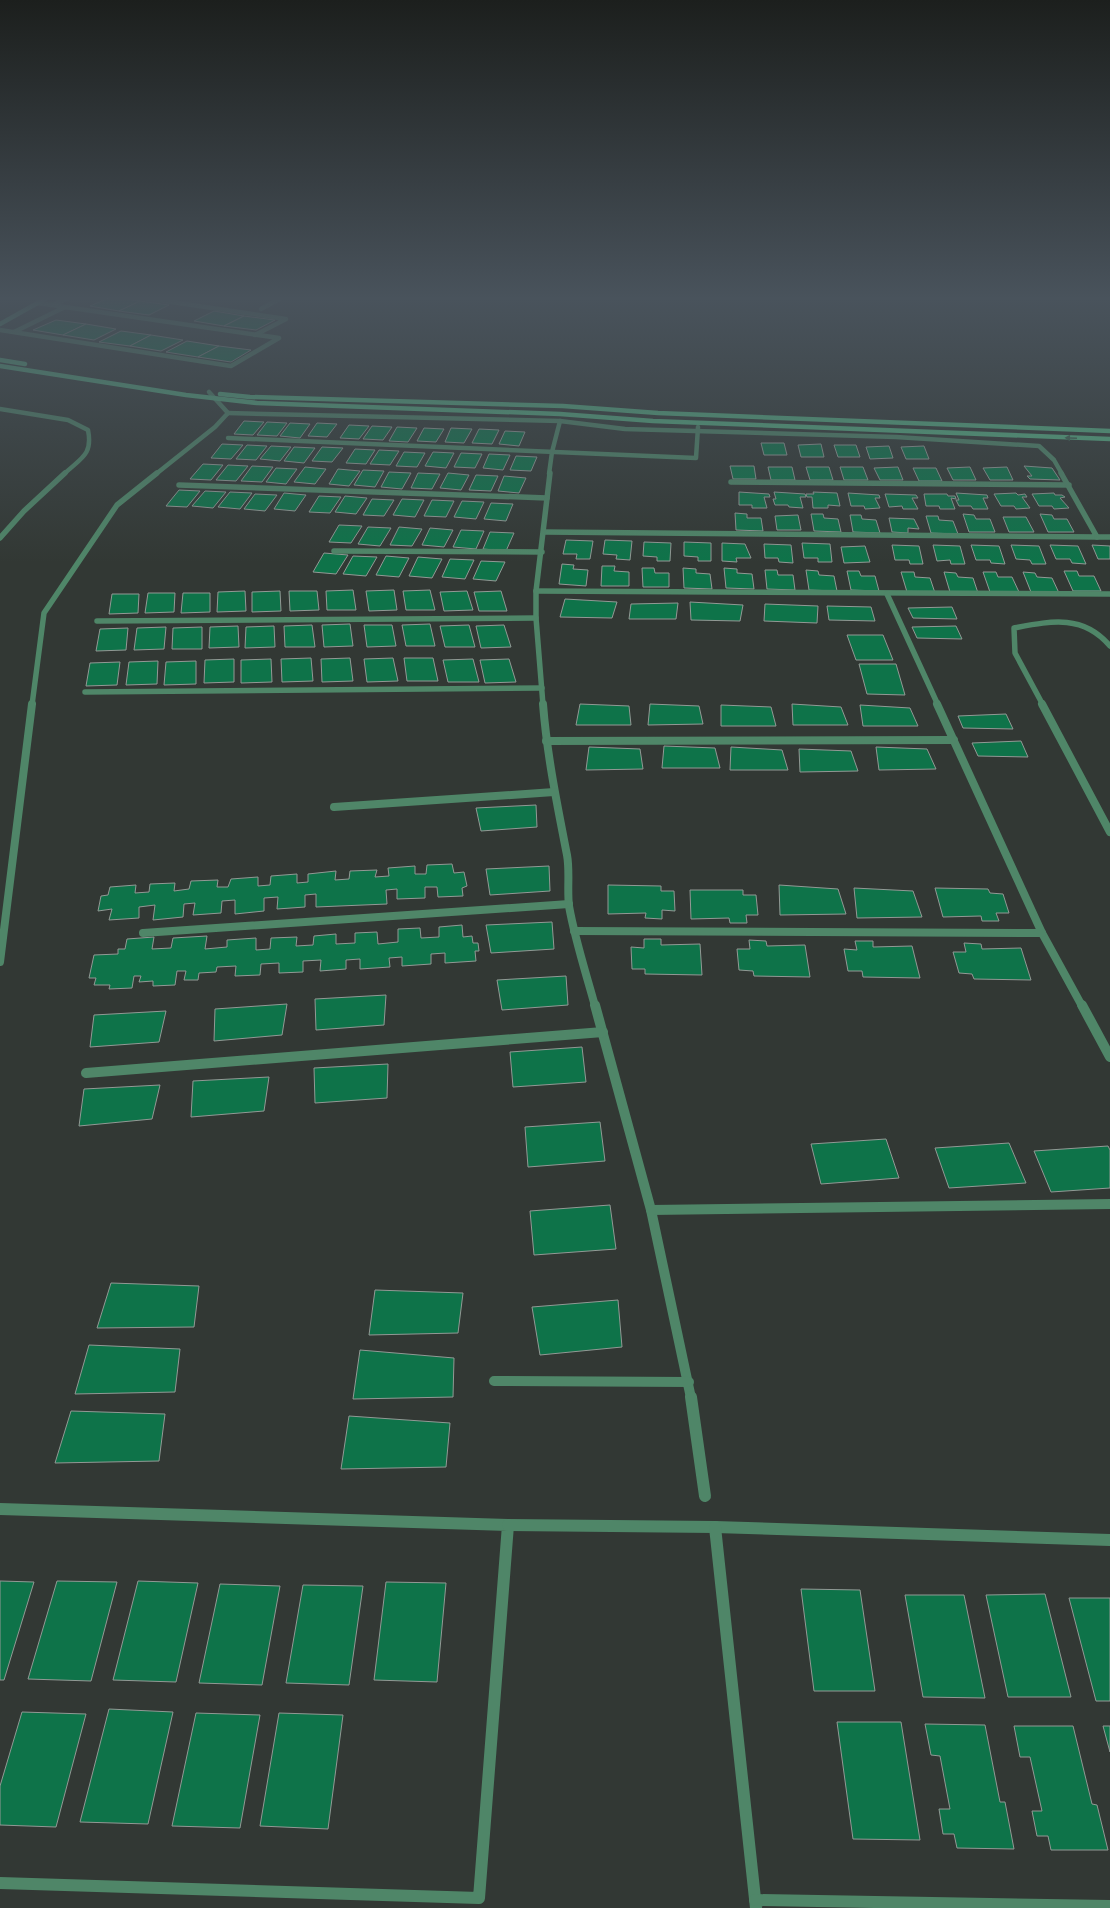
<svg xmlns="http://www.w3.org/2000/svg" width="1110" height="1908" viewBox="0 0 1110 1908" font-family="'Archivo Narrow',sans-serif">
	<rect width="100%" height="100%" fill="#323834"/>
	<g fill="#0e7349" stroke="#929995">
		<path d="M111 297 140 301 119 311 90 306Z"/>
		<path d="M140 301 169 305 149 315 119 311Z"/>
		<path d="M214 311 244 316 224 326 194 321Z"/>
		<path d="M244 316 275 320 256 330 224 326Z"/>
		<path d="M56 320 86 324 63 335 33 330Z"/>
		<path d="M86 324 116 329 94 340 63 335Z"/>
		<path d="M121 331 151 335 130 346 99 342Z"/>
		<path d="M151 335 183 340 161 351 130 346Z"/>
		<path d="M187 341 219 346 198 357 166 352Z"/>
		<path d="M219 346 251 350 231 362 198 357Z"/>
		<path d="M244 421 264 422 253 435 234 434Z"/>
		<path d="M267 422 287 423 277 436 257 435Z"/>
		<path d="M290 423 310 424 300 438 280 436Z"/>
		<path d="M317 423 337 424 327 437 308 436Z"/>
		<path d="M349 425 369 426 359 439 340 438Z"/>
		<path d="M372 426 392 427 383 440 363 439Z"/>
		<path d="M397 427 417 428 408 442 389 441Z"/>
		<path d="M424 428 444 429 436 442 417 441Z"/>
		<path d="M451 428 472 429 464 443 445 442Z"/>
		<path d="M479 429 499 430 492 444 472 443Z"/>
		<path d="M505 431 525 432 519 446 499 444Z"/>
		<path d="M761 443H784L787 455H764Z"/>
		<path d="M222 444 243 445 231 459 211 458Z"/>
		<path d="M821 444 824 457H801L798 445Z"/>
		<path d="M247 445 267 446 256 460 236 459Z"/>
		<path d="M834 445H856L860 457H838Z"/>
		<path d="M271 446 291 447 280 461 260 459Z"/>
		<path d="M889 446 893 458 870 459 866 447Z"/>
		<path d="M924 446 929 459H906L901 447Z"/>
		<path d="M294 447 315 448 304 463 284 461Z"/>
		<path d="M322 447 343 448 332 462 312 461Z"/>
		<path d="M355 449 375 450 366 464 346 463Z"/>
		<path d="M379 450 399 451 390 465 370 464Z"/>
		<path d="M404 452 425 453 417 467 396 466Z"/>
		<path d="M433 452 454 453 446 468 425 466Z"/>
		<path d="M461 453 482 454 475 468 454 467Z"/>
		<path d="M489 454 510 455 503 470 483 468Z"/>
		<path d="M516 456 537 457 531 471 510 470Z"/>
		<path d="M203 464 223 465 211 480 190 479Z"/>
		<path d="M228 465 248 466 236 481 216 480Z"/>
		<path d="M252 466 273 467 262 482 241 481Z"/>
		<path d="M730 466H754L756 479H733Z"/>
		<path d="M1024 466 1052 468 1060 480 1030 479 1027 476H1032Z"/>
		<path d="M305 467 326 469 315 484 294 482Z"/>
		<path d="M768 467H792L795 480H771Z"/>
		<path d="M806 467H829L833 480H810Z"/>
		<path d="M840 467H863L868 480H844Z"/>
		<path d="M898 467 903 480H880L874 468Z"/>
		<path d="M970 467 976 480H953L947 468Z"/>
		<path d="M1007 467 1013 480H990L983 468Z"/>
		<path d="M276 468 297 469 286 484 266 482Z"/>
		<path d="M913 468H936L942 481H919Z"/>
		<path d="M338 469 360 471 349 486 329 484Z"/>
		<path d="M363 470 384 471 375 487 354 485Z"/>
		<path d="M389 472 411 473 402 489 381 487Z"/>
		<path d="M418 473 440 474 432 489 411 488Z"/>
		<path d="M448 473 469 475 461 490 440 488Z"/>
		<path d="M476 475 498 476 491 491 469 490Z"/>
		<path d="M504 476 526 478 519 493 498 491Z"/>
		<path d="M179 490 200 491 187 507 166 506Z"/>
		<path d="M205 491 226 492 213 508 192 506Z"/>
		<path d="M230 492 252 493 240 509 218 507Z"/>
		<path d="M739 492 769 494 770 497H764L767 508H752V505H739Z"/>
		<path d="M774 492 805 494 806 497H800L803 508 789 507 788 505H775L773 499H776Z"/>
		<path d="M813 492 837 493 840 506 828 505V508H813L812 497H807L806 494H814Z"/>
		<path d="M284 493 306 495 295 511 274 509Z"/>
		<path d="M848 493 879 495 880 498H875L880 508 865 509 864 506H851Z"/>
		<path d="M956 493 987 495 988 498H983L988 509H973L971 506H959L956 500H959Z"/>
		<path d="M1016 493 1018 495 1025 494 1027 497H1022L1030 508 1016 509 1014 506H1001L994 494Z"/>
		<path d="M1054 493 1055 495H1062L1065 497 1060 498 1069 508 1054 509 1052 506H1039L1032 494Z"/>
		<path d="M255 494 277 495 265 511 244 509Z"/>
		<path d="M885 494 916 495 918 498H912L918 509H903L902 506 889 507Z"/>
		<path d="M924 494H947L948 496H955L956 499 951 498 955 509H940L939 506H926Z"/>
		<path d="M319 496 341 497 330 513 309 512Z"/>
		<path d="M345 496 367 498 356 514 335 512Z"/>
		<path d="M372 499 394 500 384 516 363 515Z"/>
		<path d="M402 499 424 500 415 517 393 515Z"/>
		<path d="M432 500 454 501 446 517 424 516Z"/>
		<path d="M462 501 484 502 476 519 454 517Z"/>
		<path d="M491 503 513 504 506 521 484 519Z"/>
		<path d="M735 513 747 514V518H761L763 531 736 530Z"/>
		<path d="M811 514H823L824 518 838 519 841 532 814 531Z"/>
		<path d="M963 514 974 515 976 519H990L995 532H969Z"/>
		<path d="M1040 514 1052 515 1054 519H1067L1074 532H1048Z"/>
		<path d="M798 515 801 530H777L775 516Z"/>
		<path d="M850 515H861L862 519 876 520 880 533 853 532Z"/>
		<path d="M926 516H938L939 520 953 521 958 534 931 533Z"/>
		<path d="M1003 517H1026L1034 532H1009Z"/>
		<path d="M889 518 914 519 919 529 908 528V533L892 532Z"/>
		<path d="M339 525 362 526 351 543 329 542Z"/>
		<path d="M368 527 391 528 380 546 358 544Z"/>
		<path d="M399 527 422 529 412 546 390 545Z"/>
		<path d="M430 528 453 530 444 547 422 545Z"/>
		<path d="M461 530 484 531 476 549 453 547Z"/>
		<path d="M490 532 514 533 506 551 483 549Z"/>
		<path d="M566 540 593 541 590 559H576L577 554H563Z"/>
		<path d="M605 540 632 541 630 560 616 559 617 555 603 554Z"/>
		<path d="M644 542 671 543 670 561H657V557L643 556Z"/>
		<path d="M684 542 711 543V561H698V557L684 556Z"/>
		<path d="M722 543 745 544 751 558H736L737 562 722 561Z"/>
		<path d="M802 543 830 544 832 562H818V558H804Z"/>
		<path d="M764 544 791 545 793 563 779 562 778 558H765Z"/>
		<path d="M892 545 919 546 923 564H910L909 560H895Z"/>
		<path d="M933 545 960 546 965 564H951L950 560 937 561Z"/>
		<path d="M971 545 999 546 1005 564 991 563 990 560H976Z"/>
		<path d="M1011 545 1039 546 1046 564H1032L1030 560 1016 559Z"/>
		<path d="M1050 545 1078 546 1086 564 1072 563 1070 559H1056Z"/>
		<path d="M1092 545 1110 546V559H1098Z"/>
		<path d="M865 546 870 562 844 563 841 547Z"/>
		<path d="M324 553 348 555 336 574 313 572Z"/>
		<path d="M353 556 377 557 366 576 343 574Z"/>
		<path d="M386 556 409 558 399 577 376 575Z"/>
		<path d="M418 557 442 559 432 578 409 576Z"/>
		<path d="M450 559 474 560 465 579 442 577Z"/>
		<path d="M481 561 505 562 496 581 473 579Z"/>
		<path d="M562 564 574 565 573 569 588 570 586 586 559 584Z"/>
		<path d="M602 566H615L614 571 629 572V586H601Z"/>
		<path d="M642 568H654L655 573H669V587H643Z"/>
		<path d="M683 568 696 569V573L710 574 712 589 684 588Z"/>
		<path d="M724 568 737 569V573L752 574 754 589 726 588Z"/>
		<path d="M765 570H777L778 575H793L795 590 767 589Z"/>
		<path d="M806 570 818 571 819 575 834 576 837 591 809 590Z"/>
		<path d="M847 571H859L861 576H875L879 591 851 590Z"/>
		<path d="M1064 571H1077L1079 576H1094L1101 591H1073Z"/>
		<path d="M901 572H914L915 577 930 578 935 593 907 592Z"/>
		<path d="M944 572 956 573 958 577 973 578 978 593 950 592Z"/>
		<path d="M983 572H996L998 577H1012L1019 592H990Z"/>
		<path d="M1023 572 1035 573 1037 577 1052 578 1059 593 1031 592Z"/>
		<path d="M353 590 356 610H327L326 591Z"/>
		<path d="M394 590 397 610 369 611 366 591Z"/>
		<path d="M430 590 435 610H406L403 591Z"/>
		<path d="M245 591 246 611 217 612 218 592Z"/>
		<path d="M280 591 281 611 252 612V592Z"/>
		<path d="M289 591H317L319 610 290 611Z"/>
		<path d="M467 591 473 610 444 611 440 592Z"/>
		<path d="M501 591 507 611H479L474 592Z"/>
		<path d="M148 593H175L174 612 145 613Z"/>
		<path d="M183 593H210V612L181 613Z"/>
		<path d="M112 594H139L138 613 109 614Z"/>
		<path d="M565 599 617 602 612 618 560 617Z"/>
		<path d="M690 602 743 605 740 621 691 620Z"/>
		<path d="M678 603 676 619H629L631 604Z"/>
		<path d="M765 604 818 606 817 623 764 621Z"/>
		<path d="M827 606 871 607 875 621 829 620Z"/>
		<path d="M952 607 957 619 913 618 908 608Z"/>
		<path d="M350 624 353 646 324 647 322 625Z"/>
		<path d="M430 624 435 646H406L402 625Z"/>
		<path d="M312 625 315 647H285L284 626Z"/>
		<path d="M364 625H392L396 646 367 647Z"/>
		<path d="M469 625 475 647H445L440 626Z"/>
		<path d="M504 625 511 647 481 648 476 626Z"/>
		<path d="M238 626 239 647 209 648 210 627Z"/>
		<path d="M274 626 275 647 245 648 246 627Z"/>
		<path d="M956 626 962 639 917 638 912 627Z"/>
		<path d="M166 627 164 649 134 650 137 628Z"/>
		<path d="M202 627V649H172L173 628Z"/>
		<path d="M128 628 126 650 96 651 100 629Z"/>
		<path d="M847 635H883L893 660H856Z"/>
		<path d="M311 658 313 681 282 682 281 659Z"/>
		<path d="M350 658 353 681 322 682 321 659Z"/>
		<path d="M393 658 398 681 367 682 364 659Z"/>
		<path d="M404 658H433L438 681H407Z"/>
		<path d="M234 659V682L204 683 205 660Z"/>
		<path d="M271 659 272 682 241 683V660Z"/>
		<path d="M473 659 479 682H448L443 660Z"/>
		<path d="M509 659 516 682 485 683 480 660Z"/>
		<path d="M158 661 157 684 126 685 129 662Z"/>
		<path d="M196 661V684L164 685 166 662Z"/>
		<path d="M120 662 117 685 86 686 90 663Z"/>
		<path d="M859 664H896L905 695 867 694Z"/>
		<path d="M580 704 629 706 631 725H576Z"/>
		<path d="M650 704 699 706 703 724 648 725Z"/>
		<path d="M792 704 841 707 848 725H793Z"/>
		<path d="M721 705 771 707 776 726H721Z"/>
		<path d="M860 705 910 708 918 726H863Z"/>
		<path d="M1006 714 1013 729 963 728 958 716Z"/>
		<path d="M1021 741 1028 757 978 756 972 743Z"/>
		<path d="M664 746 715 748 720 768H662Z"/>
		<path d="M589 747 640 749 643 769 586 770Z"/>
		<path d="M731 747 782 750 788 770H730Z"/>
		<path d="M876 747 927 749 936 769 879 770Z"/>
		<path d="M799 749 851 751 858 771 800 772Z"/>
		<path d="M536 805 537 827 481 831 476 808Z"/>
		<path d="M452 864 454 873 464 872 467 886 462 888 463 896 438 897 437 887H425V898L397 899V889L386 890 387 904 316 907V894L305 895V907L277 909 278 897 264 898V911L235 914V900L222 901 221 913 193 915 195 903 184 904 183 917 153 920 155 905 139 907V918L109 920 112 909 98 911 101 896 108 895 110 887 136 885 135 893 149 892 150 884 175 883 174 891 189 889 191 881 218 880 217 887H228L231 879 258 877V886L270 885 271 876 297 874V883L308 882V874L336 871 335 880 349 879 350 871 377 870 375 877 389 876 388 868 415 866V874H426L427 865Z"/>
		<path d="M549 866 550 891 490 895 486 869Z"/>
		<path d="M608 885 661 886V891H674L675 911 662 910V919L645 918 646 913 608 914Z"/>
		<path d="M779 885 838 889 846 914 780 915Z"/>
		<path d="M854 888 913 891 922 917 857 918Z"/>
		<path d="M935 888 988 889 990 893 1003 894 1009 913H996L999 921H982L981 916 943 917Z"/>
		<path d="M690 890H743V895H756L758 915H746L747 923H730L729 918 691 919Z"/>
		<path d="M552 922 554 949 491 953 486 925Z"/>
		<path d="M462 925 463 937 472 936 473 943H478L479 951H475L476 961 445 963V953L431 954V964L402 966V957L389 958 390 967 360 969V959L346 960V969L320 971 321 960 303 961V972L279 973V963L261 964 260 975 235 976 236 966 217 967 216 972 199 973 198 980H184L186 971H177L175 985 153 986V981L139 982 141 976H134L132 988 109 989 110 985H94L96 978H89L94 955 118 954V949H125L127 939 154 937 152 949 171 948 173 938 207 936 205 949 227 947V940L256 938V950L270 949 271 938 297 937 296 946 313 945 314 936 336 934V944L355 943V933L377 932 378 944 398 942V929L420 928 421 938 439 937V927Z"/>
		<path d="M644 939H661V945L700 944 702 975 645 974V969H632L631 947 644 948Z"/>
		<path d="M749 940 766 941 767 946 805 945 810 977 754 976 753 971 739 970 737 949H750Z"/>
		<path d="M855 941H873V947L912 946 920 978 863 977 862 971H848L844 949 857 950Z"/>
		<path d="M964 943 981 944 982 949 1021 948 1031 980 974 979 972 974 959 973 953 952H966Z"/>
		<path d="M566 976 568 1005 502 1010 497 980Z"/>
		<path d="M386 995 384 1025 316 1030 315 999Z"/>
		<path d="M287 1004 282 1035 214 1041 215 1009Z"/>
		<path d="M166 1011 159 1042 90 1047 94 1015Z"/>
		<path d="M582 1047 586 1082 513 1087 510 1052Z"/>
		<path d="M388 1064 387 1098 315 1103 314 1068Z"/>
		<path d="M269 1077 264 1111 191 1117 193 1081Z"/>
		<path d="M160 1085 152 1119 79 1126 84 1089Z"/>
		<path d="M600 1122 605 1161 528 1167 525 1127Z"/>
		<path d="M886 1139 899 1178 821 1184 811 1144Z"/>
		<path d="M1009 1143 1026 1183 949 1188 935 1148Z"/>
		<path d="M1108 1146 1110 1150V1188L1051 1192 1034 1151Z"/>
		<path d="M610 1205 616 1249 534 1255 530 1211Z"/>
		<path d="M111 1283 199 1286 194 1327 97 1328Z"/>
		<path d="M375 1290 463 1293 458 1333 369 1335Z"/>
		<path d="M618 1300 622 1347 540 1355 532 1307Z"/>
		<path d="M89 1345 180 1349 175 1392 75 1394Z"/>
		<path d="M360 1350 454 1358 453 1397 353 1399Z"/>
		<path d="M71 1411 165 1414 159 1461 55 1463Z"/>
		<path d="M349 1416 450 1423 446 1467 341 1469Z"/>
		<path d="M0 1581 34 1582 4 1680H0Z"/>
		<path d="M57 1581 117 1582 91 1681 28 1679Z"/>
		<path d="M138 1581 198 1583 176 1682 113 1680Z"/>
		<path d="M386 1582 446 1583 437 1682 374 1680Z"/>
		<path d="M220 1584 280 1586 262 1685 199 1683Z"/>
		<path d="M303 1585 363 1586 349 1685 286 1683Z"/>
		<path d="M801 1589 860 1590 875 1691H814Z"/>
		<path d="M1045 1594 1071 1697H1008L986 1595Z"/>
		<path d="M905 1595H964L985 1698 923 1697Z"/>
		<path d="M1069 1598H1110V1701H1096Z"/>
		<path d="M109 1709 173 1712 148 1824 80 1822Z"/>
		<path d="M22 1712 86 1714 56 1827 0 1825V1786Z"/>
		<path d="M196 1713 260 1715 240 1828 172 1826Z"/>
		<path d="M279 1713 343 1715 328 1829 260 1826Z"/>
		<path d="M837 1722H901L920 1840 853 1839Z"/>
		<path d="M925 1724 985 1725 1000 1802H1005L1014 1849 957 1848 954 1834H943L939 1809H950L940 1756 931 1755Z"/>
		<path d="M1014 1726H1073L1092 1804 1097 1805 1108 1850H1051L1048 1836H1037L1032 1811H1042L1030 1757H1020Z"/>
		<path d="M1103 1726H1110V1752Z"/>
	</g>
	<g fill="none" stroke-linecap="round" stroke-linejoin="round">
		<g stroke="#4f8668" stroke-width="4.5">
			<path d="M131 296 286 319 255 335"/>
			<path d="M0 297 2 296"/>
			<path d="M37 303 52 305"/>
			<path d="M65 307 52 305 74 296"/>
			<path d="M261 309 285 296"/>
			<path d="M0 330 231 366 279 338 65 307 14 332"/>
			<path d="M209 392 228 413"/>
			<path d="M0 409 68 420 88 430C93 455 81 458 64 474"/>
			<path d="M228 413 560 421 625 429 896 437 1039 446 1054 460 1062 474"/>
			<path d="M228 438 696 458 698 427"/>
			<path d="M156 474 215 427 228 413"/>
			<path d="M549 474 552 452 560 421"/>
		</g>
		<g stroke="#4f8668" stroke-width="5.5">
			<path d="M731 482 1069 485"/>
			<path d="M179 485 547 498"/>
			<path d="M544 532 1097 537 1061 473"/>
			<path d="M1097 537H1110"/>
			<path d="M0 538 24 511 65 473"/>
			<path d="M334 551 542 552"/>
			<path d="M536 591 1110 594"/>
			<path d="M887 594 938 705"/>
			<path d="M97 621 536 618"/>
			<path d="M85 692 542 688"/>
			<path d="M32 705 44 613 117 505 157 473"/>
			<path d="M543 705 536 618V591L550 473"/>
			<path d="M1043 705 1015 653 1014 628C1051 621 1083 614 1110 646"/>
		</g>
		<g stroke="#4f8668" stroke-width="8">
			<path d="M543 704C547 755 557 804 567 855 570 871 567 889 569 906 575 940 586 973 595 1006"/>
			<path d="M937 704 1042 933 1082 1006"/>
			<path d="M1042 704 1110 832"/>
			<path d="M546 741 954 740"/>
			<path d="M334 807 554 792"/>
			<path d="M574 931 1042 933"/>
			<path d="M143 933 569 904"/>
			<path d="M0 962 32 704"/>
		</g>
		<g stroke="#4f8668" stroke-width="10">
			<path d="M595 1005 651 1210 691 1398"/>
			<path d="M1082 1005 1110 1057"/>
			<path d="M86 1073 603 1032"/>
			<path d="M651 1210 1110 1204"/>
			<path d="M494 1381 689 1382"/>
		</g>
		<g stroke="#4f8668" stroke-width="12">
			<path d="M691 1397 705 1496"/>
			<path d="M0 1509 508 1525 479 1898 0 1883"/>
			<path d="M508 1525 715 1527 1110 1540"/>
			<path d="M715 1527 756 1908"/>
			<path d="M755 1900 1110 1906"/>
		</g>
		<g stroke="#56b383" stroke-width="4.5">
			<path d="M0 324 50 296"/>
			<path d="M0 360 25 364"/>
			<path d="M0 366 186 395 257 403 560 414 653 421 1110 439"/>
			<path d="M220 394 250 397 563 406 658 413 1110 431"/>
		</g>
	</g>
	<defs><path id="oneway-solid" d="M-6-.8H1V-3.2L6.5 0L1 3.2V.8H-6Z"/></defs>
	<use fill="#3f6350" href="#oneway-solid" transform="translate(1071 438) rotate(-177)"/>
	<linearGradient id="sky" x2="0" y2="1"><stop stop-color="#1c1f1d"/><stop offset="0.53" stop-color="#49535c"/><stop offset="1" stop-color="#49535c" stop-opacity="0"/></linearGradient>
	<rect width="1110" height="563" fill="url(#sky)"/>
</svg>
